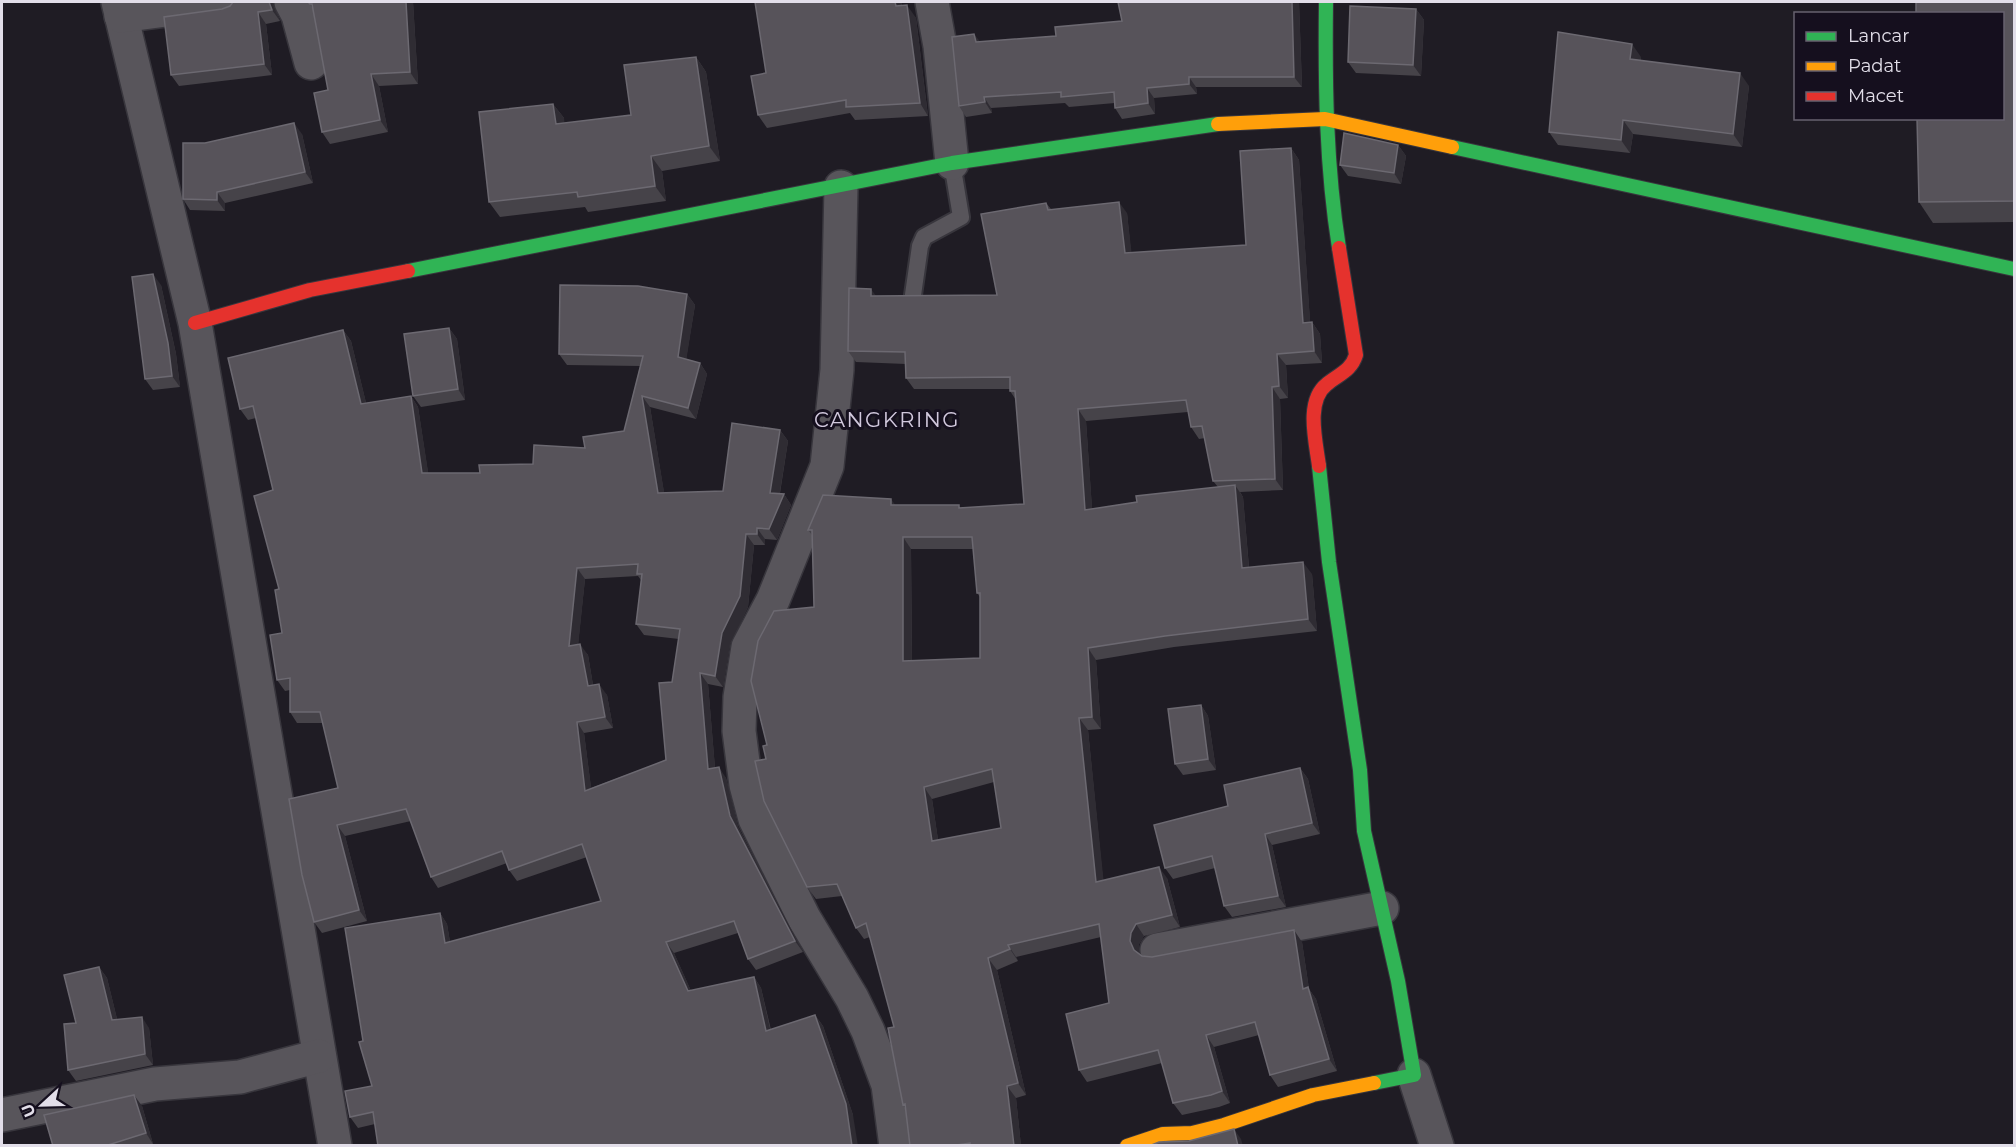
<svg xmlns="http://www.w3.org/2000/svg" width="2016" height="1147" viewBox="0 0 2016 1147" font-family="Montserrat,sans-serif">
	<rect width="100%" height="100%" fill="#1f1c24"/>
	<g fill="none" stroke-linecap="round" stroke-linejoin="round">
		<g stroke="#38363d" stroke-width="20">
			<path id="lane" d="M913 295 920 246 924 237 961 217 952 163"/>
		</g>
		<g stroke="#38363d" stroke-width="36">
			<g id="street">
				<path d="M118 2 195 323 335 1146"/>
				<path d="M291 2 298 15 311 63"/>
				<path d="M932 2 940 46 952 163"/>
				<path d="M121 16 227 2"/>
				<path d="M841 187 837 370 827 466 773 600 748 647 740 697 739 731 746 785 755 819 804 918 852 998 868 1031 888 1085 896 1146"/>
				<path d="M1157 950 1382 908"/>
				<path d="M1414 1075 1437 1146"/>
				<path d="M2 1115 155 1084 240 1077 319 1056"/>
			</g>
		</g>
		<g stroke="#38363d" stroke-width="16">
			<g id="fast">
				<path d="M1326 2C1325 85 1326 166 1339 248"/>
				<path d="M1452 147 2014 269"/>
				<path d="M408 271 952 163 1218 124"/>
				<path d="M1319 466 1329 562 1360 770 1364 831 1398 981 1414 1075 1374 1083"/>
			</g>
		</g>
		<g stroke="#38363d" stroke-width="16">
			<g id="slow">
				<path d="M1218 124 1325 119 1452 147"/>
				<path d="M1127 1146 1163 1134 1192 1133 1224 1125 1313 1095 1374 1083"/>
			</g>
		</g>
		<g stroke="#38363d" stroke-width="16">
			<g id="jam">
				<path d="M195 323 310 290 408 271"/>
				<path d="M1319 466C1316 442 1305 401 1327 384 1339 374 1351 371 1356 355L1339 248"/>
			</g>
		</g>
		<use href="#lane" stroke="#58555b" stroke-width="16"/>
		<use href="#street" stroke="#58555b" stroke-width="33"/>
		<use href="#fast" stroke="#30b455" stroke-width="14"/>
		<use href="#slow" stroke="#ff9f0a" stroke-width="14"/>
		<use href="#jam" stroke="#e5322d" stroke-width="14"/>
	</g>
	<g fill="#464349" fill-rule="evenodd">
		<path d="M272 2 280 21 266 24 272 75 179 86 171 75 222 9 230 6Z"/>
		<path d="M413 2 418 84 379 86 388 132 330 144 322 132 328 90 313 9 310 4Z"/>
		<path d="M901 2 902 6 916 18 928 116 855 120 850 113 767 128 758 115 766 73Z"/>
		<path d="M1299 2 1302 87H1196L1197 94 1154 98 1155 114 1122 119 1115 108V103L1069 107 1065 103 991 108 992 113 966 117 959 106 980 42 1056 36 1122 21Z"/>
		<path d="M2014 2V222L1933 223 1919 202Z"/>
		<path d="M1416 9 1424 20 1421 76 1356 73 1348 62Z"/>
		<path d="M696 57 706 72 720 161 662 171 666 201 588 212 585 207 500 217 489 202 553 104 564 118V123L631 115Z"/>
		<path d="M1641 57V60L1749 86 1742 147 1633 134 1630 153 1558 145 1549 132Z"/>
		<path d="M302 134 313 183 225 203V211L190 210 183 199 205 143Z"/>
		<path d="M1398 145 1406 156 1401 184 1348 176 1340 165Z"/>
		<path d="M1291 148 1299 160 1310 322H1312L1320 334 1322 363 1286 365 1288 398 1280 399 1283 490 1240 492 1243 497 1249 567 1312 574 1317 631 1174 647 1096 660 1101 729 1088 730 1103 880 1167 878 1180 927 1144 936 1139 944V953L1142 956 1152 957 1302 942 1309 989 1316 999 1337 1071 1278 1087 1270 1075 1259 1035 1214 1047 1230 1103 1219 1107 1182 1115 1173 1103 1162 1063 1087 1082 1079 1070 1109 1003 1101 937 1016 957 1018 961 997 970 1026 1095 1016 1098 1021 1146H910L906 1109 903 1105 894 1027 870 937 864 939 856 928 842 896 816 899 807 887 766 759 767 745 814 607 812 535 808 530 896 505 961 508 1024 504 1016 400 1010 391V389H914L906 378V364L856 362 848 351 876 296 997 295 1046 203 1051 209 1127 213 1131 253 1246 245ZM1188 412 1191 427 1199 439 1205 438 1213 481 1218 487 1137 502 1092 509 1086 421ZM911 549H973L977 593 980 597V658L912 661ZM994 782 1001 828 938 840 932 799Z"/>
		<path d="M161 285 176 354 180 387 153 390 145 379Z"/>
		<path d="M687 294 695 305 686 359 700 363 707 374 696 419 650 407 664 493 723 491 780 430 788 441 780 493 784 494 791 505 777 540 765 539V545H754L748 607 730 644 723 687 708 684 715 768 726 778 738 827 803 952 756 970 748 959 738 933 674 953 691 991 754 977 761 988 771 1030 815 1015 823 1026 853 1115 375 1124 358 1128 350 1117 372 1086 363 1041 440 913 447 924 450 942 601 901 587 857 517 881 509 870 507 863 438 888 431 877 411 821 345 836 367 921 322 933 314 922 338 788 323 723H297L290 712V690L285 691 277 680 282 633 273 490 256 418 248 420 240 409 343 330 351 341 366 403 411 396 418 407 428 473H480L533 464 585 448 624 431 640 366 567 365 559 354ZM638 576 641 580 636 624 644 635 679 639 672 682 666 760 591 788 584 733 613 728 607 695 593 685 588 655 578 644 585 579Z"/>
		<path d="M449 328 457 339 465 400 421 407 413 396Z"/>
		<path d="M1201 705 1208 716 1216 770 1183 775 1175 764Z"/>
		<path d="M1300 768 1308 779 1320 834 1272 845 1286 907 1232 917 1224 906 1215 868 1173 879 1165 868 1228 806Z"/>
		<path d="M99 967 107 978 117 1019 149 1028 153 1065 76 1081 68 1070 76 1023Z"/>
		<path d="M142 1106 153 1144 150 1146H53Z"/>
	</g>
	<g fill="#2f2c33">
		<path d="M269 2H272L280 21 272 10Z"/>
		<path d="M406 2H413L418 84 410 72Z"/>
		<path d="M895 2H901L904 19 896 6Z"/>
		<path d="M1292 2H1299L1302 87 1294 77Z"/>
		<path d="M907 5 916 18 928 116 920 103Z"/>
		<path d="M1416 9 1424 20 1421 76 1413 65Z"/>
		<path d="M258 12 266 24 272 75 264 64Z"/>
		<path d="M974 34 982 44 976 42Z"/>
		<path d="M1632 44 1641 57 1640 72 1630 59Z"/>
		<path d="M696 57 706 72 720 161 709 146Z"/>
		<path d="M1740 73 1749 86 1742 147 1733 134Z"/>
		<path d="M371 74 379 86 388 132 380 120Z"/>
		<path d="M1189 77 1196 87 1197 94 1189 84Z"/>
		<path d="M1147 88 1154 98 1155 114 1148 103Z"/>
		<path d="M984 97 991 108 992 113 985 102Z"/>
		<path d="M553 104 564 118 566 139 556 124Z"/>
		<path d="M1623 120 1633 134 1630 153 1621 140Z"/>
		<path d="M294 123 302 134 313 183 305 172Z"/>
		<path d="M1398 145 1406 156 1401 184 1394 173Z"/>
		<path d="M1291 148 1299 160 1311 334 1303 323Z"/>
		<path d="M651 156 662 171 666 201 655 186Z"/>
		<path d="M217 192 225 203V211L217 200Z"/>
		<path d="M1119 202 1127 213 1133 265 1125 253Z"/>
		<path d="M153 274 161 285 176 354 180 387 172 376Z"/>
		<path d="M871 289 879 300 871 296Z"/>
		<path d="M687 294 695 305 685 368 678 357Z"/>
		<path d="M1312 322 1320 334 1322 363 1314 351Z"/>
		<path d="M449 328 457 339 465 400 458 389Z"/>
		<path d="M343 330 351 341 369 415 361 404Z"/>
		<path d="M1277 354 1286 365 1288 398 1279 386Z"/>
		<path d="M700 363 707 374 696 419 688 408Z"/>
		<path d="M1272 387 1280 399 1283 490 1275 479Z"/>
		<path d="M411 396 418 407 430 484 422 473Z"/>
		<path d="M642 396 650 407 666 504 658 493Z"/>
		<path d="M1078 409 1086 421 1093 522 1085 510Z"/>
		<path d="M780 430 788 441 778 504 770 493Z"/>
		<path d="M1235 485 1243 497 1250 580 1242 568Z"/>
		<path d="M784 494 791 505 777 540 769 529Z"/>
		<path d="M891 499 899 510 891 505Z"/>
		<path d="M757 528 765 539V545L757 534Z"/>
		<path d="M746 534 754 545 748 607 730 644 723 687 715 676 722 633Z"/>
		<path d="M903 537 911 549 912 673 903 661Z"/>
		<path d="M1303 562 1312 574 1317 631 1308 619Z"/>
		<path d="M577 568 585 579 577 657 569 646Z"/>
		<path d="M580 644 588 655 595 697 588 686Z"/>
		<path d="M1088 648 1096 660 1101 729 1092 717Z"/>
		<path d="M700 673 708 684 716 780 708 769Z"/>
		<path d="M599 684 607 695 613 728 605 717Z"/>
		<path d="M1201 705 1208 716 1216 770 1208 759Z"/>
		<path d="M1079 718 1088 730 1105 894 1096 882Z"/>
		<path d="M577 722 584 733 593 802 585 791Z"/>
		<path d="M719 767 726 778 738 827 803 952 795 941 730 816Z"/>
		<path d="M1300 768 1308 779 1320 834 1312 823Z"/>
		<path d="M924 787 932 799 940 853 932 841Z"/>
		<path d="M337 825 345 836 367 921 359 910Z"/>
		<path d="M1265 834 1272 845 1286 907 1278 896Z"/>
		<path d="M1159 867 1167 878 1180 927 1172 915Z"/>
		<path d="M440 913 447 924 452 954 445 943Z"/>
		<path d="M1136 924 1144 936 1139 944V953L1134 950 1130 941 1131 933Z"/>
		<path d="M1294 930 1302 942 1309 989 1316 999 1337 1071 1329 1059 1303 989Z"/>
		<path d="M666 942 674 953 696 1002 688 991Z"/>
		<path d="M1008 945 1016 957 1018 961 1010 949Z"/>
		<path d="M988 958 997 970 1026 1095 1018 1083Z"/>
		<path d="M99 967 107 978 120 1031 112 1020Z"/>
		<path d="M754 977 761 988 773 1042 766 1031Z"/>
		<path d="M815 1015 823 1026 853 1115 858 1146H852Z"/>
		<path d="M142 1017 149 1028 153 1065 145 1054Z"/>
		<path d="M1206 1035 1214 1047 1230 1103 1222 1091Z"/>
		<path d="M1007 1086 1016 1098 1021 1146H1014Z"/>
		<path d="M134 1095 142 1106 153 1144 146 1133Z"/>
		<path d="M1234 1129 1241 1139 1243 1146H1238Z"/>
	</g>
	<g fill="#57535a" stroke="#6c6971" stroke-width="1.5" fill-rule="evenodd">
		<path d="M233 2H269L272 10 258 12 264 64 171 75 164 17 222 9 230 6Z"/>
		<path d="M308 2H406L410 72 371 74 380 120 322 132 314 93 328 90 312 4H310Z"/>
		<path d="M755 2H895L896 6 907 5 920 103 846 107V100L758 115 751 76 766 73Z"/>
		<path d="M1118 2H1292L1294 77H1189V84L1147 88 1148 103 1115 108 1114 92 1061 97V92L984 97 985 102 959 106 952 37 974 34 976 42 1056 36 1055 27 1122 21Z"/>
		<path d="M1916 2H2014V201L1919 202 1917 118H2002V14H1916Z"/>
		<path d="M1350 6 1416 9 1413 65 1348 62Z"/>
		<path d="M1558 32 1632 44 1630 59 1740 73 1733 134 1623 120 1621 140 1549 132Z"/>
		<path d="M696 57 709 146 651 156 655 186 578 197 577 192 489 202 479 112 553 104 556 124 631 115 624 65Z"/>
		<path d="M294 123 305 172 217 192V200L183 199V143H205Z"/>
		<path d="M1344 133 1398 145 1394 173 1340 165Z"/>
		<path d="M1291 148 1303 323 1312 322 1314 351 1277 354 1279 386 1272 387 1275 479 1213 481 1202 426 1191 427 1186 400 1078 409 1085 510 1137 502 1136 496 1235 485 1242 568 1303 562 1308 619 1165 636 1088 648 1092 717 1079 718 1096 882 1159 867 1172 915 1136 924 1131 933 1130 941 1134 950 1142 956 1152 957 1294 930 1303 989 1308 987 1329 1059 1270 1075 1255 1022 1206 1035 1222 1091 1211 1095 1173 1103 1158 1050 1079 1070 1066 1014 1109 1003 1099 924 1008 945 1010 949 988 958 1018 1083 1007 1086 1014 1146H970V1143L949 1146H910L905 1104 903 1105 888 1028 894 1027 866 923 856 928 837 884 807 887 764 801 755 761 766 759 763 746 767 745 751 681 758 641 774 611 814 607 812 530H808L823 495 891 499V505H959V508L1024 504 1015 391H1010V377L906 378 905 352 848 351 849 288 871 289V296L997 295 981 214 1046 203 1048 210 1119 202 1125 253 1246 245 1240 151ZM903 537H972L977 593H980V658L903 661ZM992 769 1001 828 932 841 924 787Z"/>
		<path d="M153 274 168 343 172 376 145 379 132 277Z"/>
		<path d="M560 285 638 286 687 294 678 357 700 363 688 408 642 396 658 493 723 491 732 423 780 430 770 493 784 494 769 529 757 528V534H746L740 596 722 633 715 676 700 673 708 769 719 767 730 816 795 941 748 959 734 921 666 942 688 991 754 977 766 1031 815 1015 846 1104 852 1146H378L373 1112 350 1117 345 1091 372 1086 359 1042 363 1041 345 928 440 913 445 943 601 901 582 844 509 870 502 851 431 877 406 809 337 825 359 910 314 922 302 875 289 799 338 788 320 712H290V678L277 680 270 635 282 633 275 590 279 589 254 496 273 490 253 406 240 409 228 358 343 330 361 404 411 396 422 473H480L479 465 533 464 534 445 585 448 583 437 624 431 643 356 559 354ZM638 564 637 574H642L636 624 680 629 672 682 659 683 666 760 585 791 577 722 605 717 599 684 588 686 580 644 569 646 577 568Z"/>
		<path d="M449 328 458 389 413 396 404 334Z"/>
		<path d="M1201 705 1208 759 1175 764 1168 709Z"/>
		<path d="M1300 768 1312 823 1265 834 1278 896 1224 906 1212 856 1165 868 1154 825 1228 806 1224 785Z"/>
		<path d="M99 967 112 1020 142 1017 145 1054 68 1070 64 1024 76 1023 64 975Z"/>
		<path d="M134 1095 146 1133 105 1146H53L44 1115Z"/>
		<path d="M1234 1129 1238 1146H1149L1159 1142 1189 1141Z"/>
	</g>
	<g text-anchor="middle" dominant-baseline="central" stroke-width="6" stroke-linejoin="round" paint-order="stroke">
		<g font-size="21" letter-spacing="1.5" fill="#d1c8dd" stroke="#150f1e">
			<text x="887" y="419">CANGKRING</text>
		</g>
	</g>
	<rect width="2016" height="1147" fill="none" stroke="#e2dee9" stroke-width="6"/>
	<rect x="1794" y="12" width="210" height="108" fill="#150f1e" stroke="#67626f" stroke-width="1.5"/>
	<rect x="1806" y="32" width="30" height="9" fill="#30b455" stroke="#67626f" stroke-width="1.5"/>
	<text x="1848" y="42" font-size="18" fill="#e2dee9">Lancar</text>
	<rect x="1806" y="62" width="30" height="9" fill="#ff9f0a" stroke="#67626f" stroke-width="1.5"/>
	<text x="1848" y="72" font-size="18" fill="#e2dee9">Padat</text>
	<rect x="1806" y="92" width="30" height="9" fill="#e5322d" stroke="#67626f" stroke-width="1.5"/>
	<text x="1848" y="102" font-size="18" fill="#e2dee9">Macet</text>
	<g transform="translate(42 1105) rotate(248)" stroke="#150f1e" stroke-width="4.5" paint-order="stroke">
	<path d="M0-4.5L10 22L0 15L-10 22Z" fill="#e2dee9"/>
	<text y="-9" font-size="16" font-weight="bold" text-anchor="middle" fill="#e2dee9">U</text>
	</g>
</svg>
